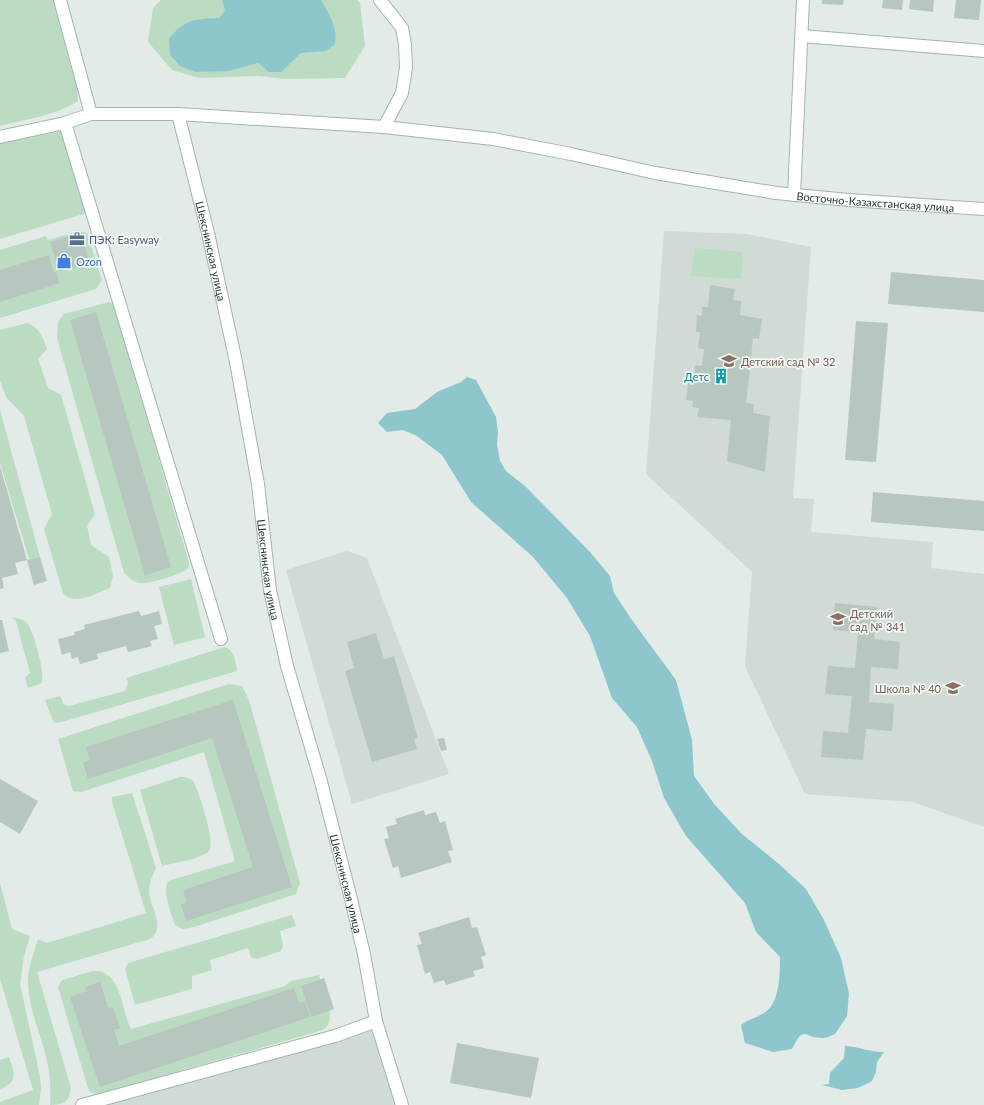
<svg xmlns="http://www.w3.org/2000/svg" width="984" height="1105" viewBox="0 0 984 1105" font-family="Lato,sans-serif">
	<rect width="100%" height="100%" fill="#e2ebe7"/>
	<g fill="#d0dbd5">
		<path d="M664 231 747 234 811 247 793 498 814 499 811 532 933 542 931 568 984 574V827L913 802 805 794 745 666 752 572 646 474Z"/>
		<path d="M347 551 367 558 449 774 352 804 286 570Z"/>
		<path d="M376 1021 401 1105H82Z"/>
	</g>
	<g fill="#bcdbc3">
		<path d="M0 0H53L72 71C77 81 78 89 78 101 55 116 26 119 0 126Z"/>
		<path d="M161 0H357L360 3 365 46 345 78 284 79 259 76 199 78 172 70 148 42 153 8Z"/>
		<path d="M62 131 87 213 0 239V143Z"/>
		<path d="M80 231 87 233 102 280 96 289 0 318V250L46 236 48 240Z"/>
		<path d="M695 248 743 252 741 279 691 276Z"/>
		<path d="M109 302 113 304 115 308 189 563 188 569C178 575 150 584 139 583 133 582 128 577 124 573L57 338 58 322 64 314Z"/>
		<path d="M27 323C39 327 43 338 47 349L38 359 48 388 61 395 95 514 87 526 91 545 109 557 113 576 110 588C97 593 73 607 63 593L44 529 52 514 24 416 6 397 0 380V330Z"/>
		<path d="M0 410 40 557 29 559 0 463Z"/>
		<path d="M191 579 205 637 174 645 159 587Z"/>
		<path d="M11 617C16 618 22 618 26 622 34 630 45 673 42 683L28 688 25 678 30 673 16 621Z"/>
		<path d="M225 647C235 651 235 660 237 671L62 722 54 723 45 700 60 696 64 705 69 706 125 691 128 682 126 678Z"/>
		<path d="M229 684 242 686 249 700 300 883 296 894 194 927 183 929 175 925C171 912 162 894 168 881L235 861 204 752 81 792 73 791 58 739Z"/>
		<path d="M180 777H185L193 780C198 791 216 842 209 851 202 859 173 863 162 866L140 790Z"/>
		<path d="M132 793 156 868C152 876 149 884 149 892 150 908 167 927 150 939L37 972 71 1088C70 1101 63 1105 50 1105 51 1089 50 1072 46 1056 40 1032 29 1010 28 984 27 969 34 954 38 939L47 943 146 913 112 802V797Z"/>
		<path d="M0 883 12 929 30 936 24 956 20 984 40 1076 41 1088 39 1105H0V1102L33 1090 0 979Z"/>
		<path d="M292 915 296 926 280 931 283 946 281 951 257 959 251 957 248 948 210 960 212 970 192 976V989L135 1005 125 969 128 963Z"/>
		<path d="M93 971C122 969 121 1010 131 1029L285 986 291 981 319 975C322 986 336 1016 327 1026 324 1030 318 1031 313 1033L98 1094 90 1092 87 1085 58 987 62 980Z"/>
		<path d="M9 1057C14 1073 19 1082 0 1089V1060Z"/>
	</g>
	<g fill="#8dc6cd">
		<path d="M222 0H321C329 14 338 27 335 44L326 51 301 53 281 72H269L258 63 229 71 195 72 180 66 170 55 169 39C184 19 196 19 219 18L225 11Z"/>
		<path d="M467 377 476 380 496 417 498 432 497 445 500 461 506 471 526 487 590 552 610 576 614 593 634 623 676 680 692 740 694 776 715 805 742 834 779 864 806 889 824 920 841 958 849 994 847 1016 835 1034C832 1035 827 1038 823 1038 802 1038 805 1024 792 1049L773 1052 745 1043 741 1025C749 1019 756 1018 764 1013 780 1004 780 973 780 957L756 932 745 903 686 836 664 798 652 761 637 727 612 698 590 636 567 598 533 557 471 502 442 455 417 436 403 430 387 432 378 423 387 413 415 409 437 392 461 382Z"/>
		<path d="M845 1046C859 1047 870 1052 884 1052L877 1062 876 1072 872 1081 858 1088 842 1090 822 1085 829 1084 830 1073 844 1058Z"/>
	</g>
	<g fill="#b7c6bf">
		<path d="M822 0H844L843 5 822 4Z"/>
		<path d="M883 0H903L902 10 882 8Z"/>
		<path d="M910 0H934L933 12 909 9Z"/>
		<path d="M956 0H981L979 20 954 18Z"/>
		<path d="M81 233 89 262 59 271 50 242Z"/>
		<path d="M49 255 54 273 56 272 60 283 0 302V270Z"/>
		<path d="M891 272 984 280V312L888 304Z"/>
		<path d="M710 285 735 289 733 300 741 301 740 315 762 319 759 339 753 338 751 357 746 356 745 369H750L746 403 754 404 753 413 770 416 765 472 727 461 731 420 697 417 699 408 692 407 693 401 686 400 688 383H693L695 365 702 366 704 349 698 348 700 332H696L697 315 702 316V307H708Z"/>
		<path d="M96 312 171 567 145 575 70 320Z"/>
		<path d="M856 321 888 323 876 462 845 460Z"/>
		<path d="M0 466 27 560 15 563 18 574 2 578 4 588 0 589Z"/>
		<path d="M873 492 984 501V531L871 522Z"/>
		<path d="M40 557 47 581 34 585 27 560Z"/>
		<path d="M835 603 877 607 874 639 900 642 898 669 871 667 869 702 894 704 892 731 866 729 863 760 821 757 823 731 848 733 852 696 825 694 828 666 855 668 858 632 833 630Z"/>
		<path d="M139 611 141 616 159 611 162 624 154 626 158 639 150 641 152 646 128 652 126 646 97 654 98 659 80 664 78 657 72 659 70 652 62 655 58 639 75 635 74 632 85 629 84 625Z"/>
		<path d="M0 620H2L9 651 0 653Z"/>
		<path d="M376 633 384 659 394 656 418 738 414 739 417 749 372 762 345 671 354 668 347 642Z"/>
		<path d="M233 700 292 887 186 921 181 904 187 903 183 890 253 867 212 738 88 779 83 763 90 760 86 747Z"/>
		<path d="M444 738 447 750 441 751 437 739Z"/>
		<path d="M0 779 38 801 20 834 0 822Z"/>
		<path d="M424 810 425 815 436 812 440 823 445 821 453 850 448 851 452 862 401 878 398 866 393 868 384 839 389 838 386 827 397 824 395 819Z"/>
		<path d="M469 917 472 928 477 927 486 955 481 957 484 968 473 971 475 976 446 985 444 980 434 983 430 972 425 974 417 945 422 944 418 933Z"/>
		<path d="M324 978 334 1009 311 1017 301 986Z"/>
		<path d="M100 982 108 1008 113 1007 120 1028 114 1030 119 1046 294 988 299 1003 305 1001 310 1017 100 1087 70 997 86 991 85 987Z"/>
		<path d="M457 1043 539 1058 531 1098 450 1083Z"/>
	</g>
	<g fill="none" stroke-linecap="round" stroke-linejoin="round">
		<g stroke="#a5b3ad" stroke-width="14">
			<g id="street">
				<path d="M380 0 402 28 405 44 406 68 402 93 384 127"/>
				<path d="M802 36 984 51"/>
				<path id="s1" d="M91 114H178L384 127 493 139 571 154 655 173 776 193 848 200 984 209"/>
				<path id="s2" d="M178 114 208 233 236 362 258 484 270 590 287 666 320 778 351 899 364 954 376 1021 402 1105"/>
				<path d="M65 123 221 639"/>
				<path d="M794 195 803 0"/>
				<path d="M82 1105 335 1036 376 1021"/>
			</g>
		</g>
		<g stroke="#a1b6ae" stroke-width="14">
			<path id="secondary" d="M0 137 65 123 91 114 60 0"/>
		</g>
		<use href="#street" stroke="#fff" stroke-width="12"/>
		<use href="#secondary" stroke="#fff" stroke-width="12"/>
	</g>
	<defs>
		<g id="office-bare" transform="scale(1.2)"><path d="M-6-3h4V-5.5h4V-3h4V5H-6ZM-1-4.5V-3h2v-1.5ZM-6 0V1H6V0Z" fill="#5c6f8a" stroke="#f2f8f5" stroke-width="2.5" paint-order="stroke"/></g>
		<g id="shop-bare" transform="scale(1.2)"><path d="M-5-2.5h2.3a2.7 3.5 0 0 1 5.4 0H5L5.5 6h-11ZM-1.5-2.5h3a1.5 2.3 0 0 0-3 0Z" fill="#3f7fe0" stroke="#f2f8f5" stroke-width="2.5" paint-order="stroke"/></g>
		<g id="school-bare" transform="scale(1.2)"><path d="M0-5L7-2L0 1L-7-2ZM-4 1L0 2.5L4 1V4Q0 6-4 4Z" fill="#8d6e63" stroke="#f2f8f5" stroke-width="2.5" paint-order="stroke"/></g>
		<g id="building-bare" transform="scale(1.2)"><path d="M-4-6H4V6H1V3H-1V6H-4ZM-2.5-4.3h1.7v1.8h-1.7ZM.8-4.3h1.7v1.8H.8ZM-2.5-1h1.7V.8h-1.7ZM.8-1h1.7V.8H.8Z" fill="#0f9aa8" stroke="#f2f8f5" stroke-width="2.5" paint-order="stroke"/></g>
	</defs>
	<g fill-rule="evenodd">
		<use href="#office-bare" x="77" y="239"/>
		<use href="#shop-bare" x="64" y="261"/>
		<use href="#school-bare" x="729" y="361"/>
		<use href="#building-bare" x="721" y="376"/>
		<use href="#school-bare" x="838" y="619"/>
		<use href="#school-bare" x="953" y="688"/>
	</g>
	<g text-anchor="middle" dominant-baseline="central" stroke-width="3.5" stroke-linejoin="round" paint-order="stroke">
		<g font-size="11" fill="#233b33" stroke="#f2f8f5">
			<text stroke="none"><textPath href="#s1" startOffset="791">Восточно-Казахстанская улица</textPath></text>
			<text stroke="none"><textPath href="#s2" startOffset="141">Шекснинская улица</textPath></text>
			<text stroke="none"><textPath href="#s2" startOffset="465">Шекснинская улица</textPath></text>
			<text stroke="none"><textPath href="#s2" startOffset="789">Шекснинская улица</textPath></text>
		</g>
		<g font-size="11" fill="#4e5e75" stroke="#f2f8f5" text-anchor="start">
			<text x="89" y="239">ПЭК: Easyway</text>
		</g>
		<g font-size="11" fill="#366cbe" stroke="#f2f8f5" text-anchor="start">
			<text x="76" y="261">Ozon</text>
		</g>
		<g font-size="11" fill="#785e54" stroke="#f2f8f5" text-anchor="start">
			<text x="741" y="361">Детский сад № 32</text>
			<text x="850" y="613">Детский<tspan x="850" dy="13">сад № 341</tspan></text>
			<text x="941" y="688" text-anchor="end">Школа № 40</text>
		</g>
		<g font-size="11" fill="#0d838f" stroke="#f2f8f5" text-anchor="end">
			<text x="709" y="376">Детс</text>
		</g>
	</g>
</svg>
